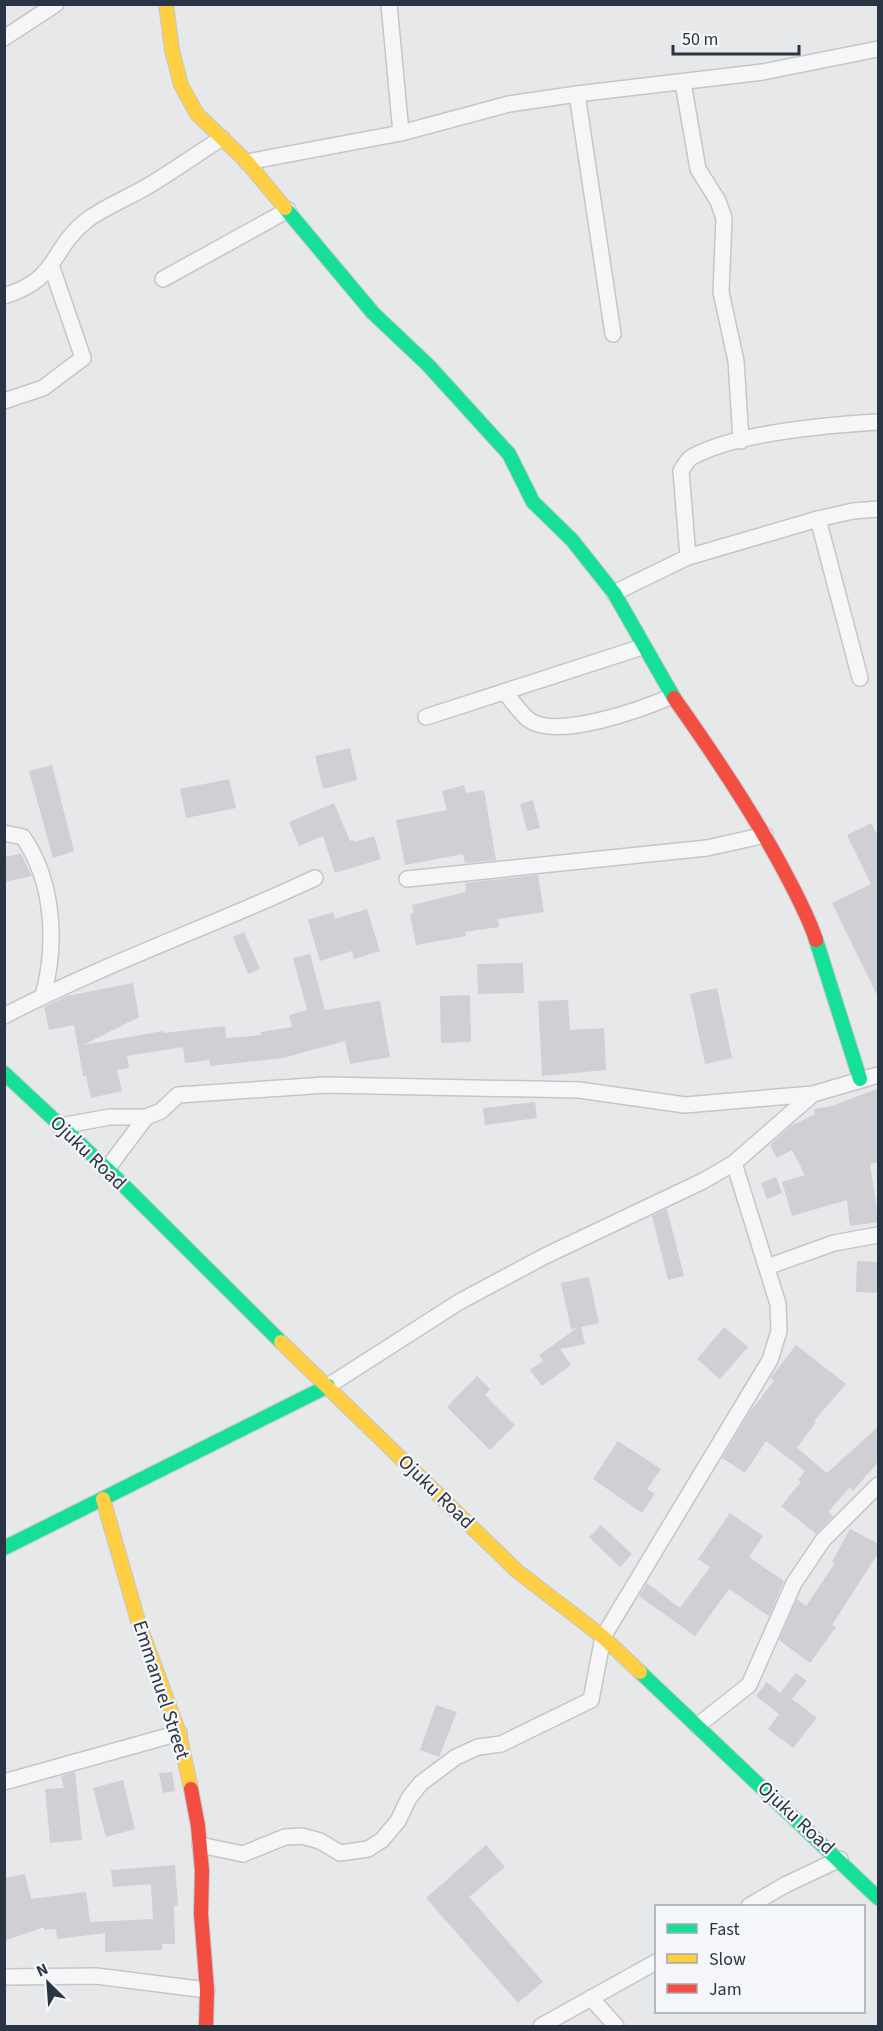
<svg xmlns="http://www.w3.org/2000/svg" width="883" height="2031" viewBox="0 0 883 2031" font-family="'Source Sans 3',sans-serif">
	<rect width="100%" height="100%" fill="#e6e8ea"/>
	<g fill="#ced0d3">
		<path d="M350 748 357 780 323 789 315 756Z"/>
		<path d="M52 765 74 851 53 858 29 771Z"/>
		<path d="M229 779 236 808 186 818 180 789Z"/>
		<path d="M464 785 466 793 484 790 496 860 465 863 463 854 405 865 396 820 447 810 442 791Z"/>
		<path d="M533 800 540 828 527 831 520 804Z"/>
		<path d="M334 803 350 841 353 840 354 842 374 836 381 859 335 873 323 836 299 846 289 822Z"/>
		<path d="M871 823 879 838V999L832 903 871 884 847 835Z"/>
		<path d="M21 854 32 876 4 882V857Z"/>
		<path d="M538 875 544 912 498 919 499 927 465 932 466 936 416 945 410 914 414 913 412 905 466 892 465 883Z"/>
		<path d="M367 909 380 951 354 959 352 951 320 961 308 920 333 912 335 919Z"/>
		<path d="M244 932 260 969 248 974 233 937Z"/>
		<path d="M310 954 325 1010 380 1001 390 1057 350 1064 345 1041 283 1058 210 1066 209 1060 185 1063 183 1047 127 1056 129 1068 117 1070 122 1091 91 1098 86 1076H83L74 1025 49 1030 44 1007 67 996 133 983 139 1017 83 1045 163 1031V1033L225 1026 226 1038 261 1035V1032L292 1027 289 1015 307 1010 293 958Z"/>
		<path d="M523 963 524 993 478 994 477 964Z"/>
		<path d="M717 988 732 1058 705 1064 690 994Z"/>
		<path d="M470 995 471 1042 441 1043 440 996Z"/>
		<path d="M568 1000 570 1030 604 1028 606 1070 542 1076 538 1001Z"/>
		<path d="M879 1088V1162L870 1164 879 1222 850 1226 847 1200 792 1216 782 1182 805 1175 792 1150 777 1158 770 1145 791 1126 815 1114 814 1109 832 1106Z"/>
		<path d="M535 1102 537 1118 485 1125 483 1108Z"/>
		<path d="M776 1177 782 1193 767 1199 761 1183Z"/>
		<path d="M667 1209 684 1276 668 1280 652 1216Z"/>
		<path d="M857 1261 879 1262V1293L856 1292Z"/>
		<path d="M589 1277 599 1323 581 1327 585 1344 560 1349 571 1365 542 1386 530 1370 543 1361 539 1355 577 1328 571 1329 561 1283Z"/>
		<path d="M724 1327 748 1347 720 1379 697 1359Z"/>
		<path d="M796 1345 846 1384 814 1421 816 1422 797 1448 827 1473 879 1426V1461L853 1491 850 1487 828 1512 833 1516 816 1534 781 1506 801 1482 798 1480 805 1471 766 1441 745 1473 722 1458 749 1413 774 1381 770 1378 772 1376Z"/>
		<path d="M477 1376 490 1389 485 1395 515 1425 490 1450 447 1407Z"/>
		<path d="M618 1441 661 1469 647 1489 655 1494 642 1513 593 1479Z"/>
		<path d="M730 1513 763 1536 749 1557 784 1581 769 1616 729 1589 695 1636 639 1596 647 1583 680 1608 710 1567 698 1559Z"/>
		<path d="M601 1525 632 1554 620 1567 589 1537Z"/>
		<path d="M850 1529 879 1544V1552L832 1625 836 1627 810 1663 779 1640 797 1599 806 1606 835 1563 832 1562Z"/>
		<path d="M796 1673 807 1681 792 1699 817 1718 793 1748 768 1729 779 1714 756 1696 767 1682 780 1693Z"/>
		<path d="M436 1705 457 1712 439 1757 420 1750Z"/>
		<path d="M75 1772 82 1840 50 1843 45 1789 64 1788 61 1776Z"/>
		<path d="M172 1772 175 1791 163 1793 159 1773Z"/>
		<path d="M123 1780 135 1829 106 1837 93 1788Z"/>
		<path d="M486 1845 505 1867 469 1897 543 1982 518 2003 426 1898Z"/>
		<path d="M175 1865 178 1905 174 1906 175 1944H162V1950L105 1952V1933L57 1939 56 1929 44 1930V1927L4 1941V1878L25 1874 31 1899 86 1892 90 1922 153 1919 151 1884 113 1887 111 1870Z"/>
	</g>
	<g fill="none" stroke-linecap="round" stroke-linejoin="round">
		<g stroke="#c4c6c8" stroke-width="18">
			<g id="street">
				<path d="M389 4 401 133"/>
				<path d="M4 38 56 4"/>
				<path d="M683 83 698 169 718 201 724 218 721 292 736 361 741 441"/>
				<path d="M577 94 613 334"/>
				<path d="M247 162 401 133 509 104 577 94 763 72 878 49"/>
				<path d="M163 279 288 210"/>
				<path d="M4 296C60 279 49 250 87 220 106 206 128 198 148 186 173 171 197 154 222 138"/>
				<path d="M4 401 43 388 83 358 51 265"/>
				<path d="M818 519 860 678"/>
				<path d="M688 557 681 471C684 466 687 460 692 457 735 433 828 425 878 422"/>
				<path d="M614 593 688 557 818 519 853 511 878 509"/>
				<path d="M505 692C512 701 520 713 529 720 557 740 643 709 672 696"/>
				<path d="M426 717 642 647"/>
				<path d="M4 833 23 837C54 882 57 944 43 996"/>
				<path d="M407 879 707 848 765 835"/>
				<path d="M4 1016C105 963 213 926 315 878"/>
				<path d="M60 1126 110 1117H146"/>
				<path d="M107 1169 146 1117 161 1111 178 1095 326 1085 579 1090 685 1105 813 1094"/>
				<path d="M767 1267 834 1243 878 1235"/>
				<path d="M328 1386 459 1302 545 1256 703 1181 734 1163 813 1094 878 1075"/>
				<path d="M697 1726 749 1685 794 1583 823 1540 878 1485"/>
				<path d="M4 1782 179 1733"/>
				<path d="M200 1845 243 1854 285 1837 302 1836 320 1841 340 1853 368 1849 382 1840 398 1821 409 1798 421 1783 456 1757 478 1747 501 1744 591 1700 603 1637 770 1360 779 1331 778 1304 734 1163"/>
				<path d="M749 1906 785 1885 840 1859"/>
				<path d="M4 1977 96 1976 207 1990"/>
				<path d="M591 1998 616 2026"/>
				<path d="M541 2026 656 1962"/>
			</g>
		</g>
		<g stroke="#c4c6c8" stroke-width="16">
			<g id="fast">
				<path d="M285 208 373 313 428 365 509 454 533 502 572 540 614 593 674 698"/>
				<path d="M816 940 860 1079"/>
				<path d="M4 1073 107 1169 281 1342"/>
				<path d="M4 1548 328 1386"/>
				<path d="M640 1672 878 1898"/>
			</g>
		</g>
		<g stroke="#c4c6c8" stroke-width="16">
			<g id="slow">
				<path d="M166 4 172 50 181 85 197 114 247 162 285 208"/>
				<path d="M281 1342 517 1571 603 1637 640 1672"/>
				<path d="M103 1499 138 1621 179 1733 191 1789"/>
			</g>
		</g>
		<g stroke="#c4c6c8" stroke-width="16">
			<g id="jam">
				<path d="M674 698C713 753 751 809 783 869 795 892 808 915 816 940"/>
				<path d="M191 1789 198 1826 202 1871 201 1914 207 1990 206 2026"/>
			</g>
		</g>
		<use href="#street" stroke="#f5f6f7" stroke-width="15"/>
		<use href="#fast" stroke="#16e098" stroke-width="14"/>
		<use href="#slow" stroke="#ffcf43" stroke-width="14"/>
		<use href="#jam" stroke="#f24e42" stroke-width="14"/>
	</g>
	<g text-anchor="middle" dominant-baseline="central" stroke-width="4.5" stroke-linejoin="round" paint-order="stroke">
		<g font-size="20" fill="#2b3445" stroke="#f4f6f9">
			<text transform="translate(88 1153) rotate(44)">Ojuku Road</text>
			<text transform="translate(436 1492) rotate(44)">Ojuku Road</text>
			<text transform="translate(161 1690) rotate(72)">Emmanuel Street</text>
			<text transform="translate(796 1818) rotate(43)">Ojuku Road</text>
		</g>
	</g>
	<rect width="883" height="2031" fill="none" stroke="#2b3445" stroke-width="12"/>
	<rect x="655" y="1905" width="210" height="108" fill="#f4f6f9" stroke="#a4a8b1" stroke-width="1.5"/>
	<rect x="667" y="1924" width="30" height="9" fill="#16e098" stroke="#a4a8b1" stroke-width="1.5"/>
	<text x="709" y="1935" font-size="18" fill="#2b3445">Fast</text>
	<rect x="667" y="1954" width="30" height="9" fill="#ffcf43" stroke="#a4a8b1" stroke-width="1.5"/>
	<text x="709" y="1965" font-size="18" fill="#2b3445">Slow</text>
	<rect x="667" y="1984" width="30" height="9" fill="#f24e42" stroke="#a4a8b1" stroke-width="1.5"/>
	<text x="709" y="1995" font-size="18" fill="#2b3445">Jam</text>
	<g transform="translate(48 1983) rotate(335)" stroke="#f4f6f9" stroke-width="4.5" paint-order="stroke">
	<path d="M0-4.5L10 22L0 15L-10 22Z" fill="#2b3445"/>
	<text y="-9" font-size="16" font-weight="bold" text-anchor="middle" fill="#2b3445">N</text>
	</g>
	<path d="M673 45v9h126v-9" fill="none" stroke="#2b3445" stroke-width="3"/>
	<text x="682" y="45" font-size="18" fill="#2b3445" stroke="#f4f6f9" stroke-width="4.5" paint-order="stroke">50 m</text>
</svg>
